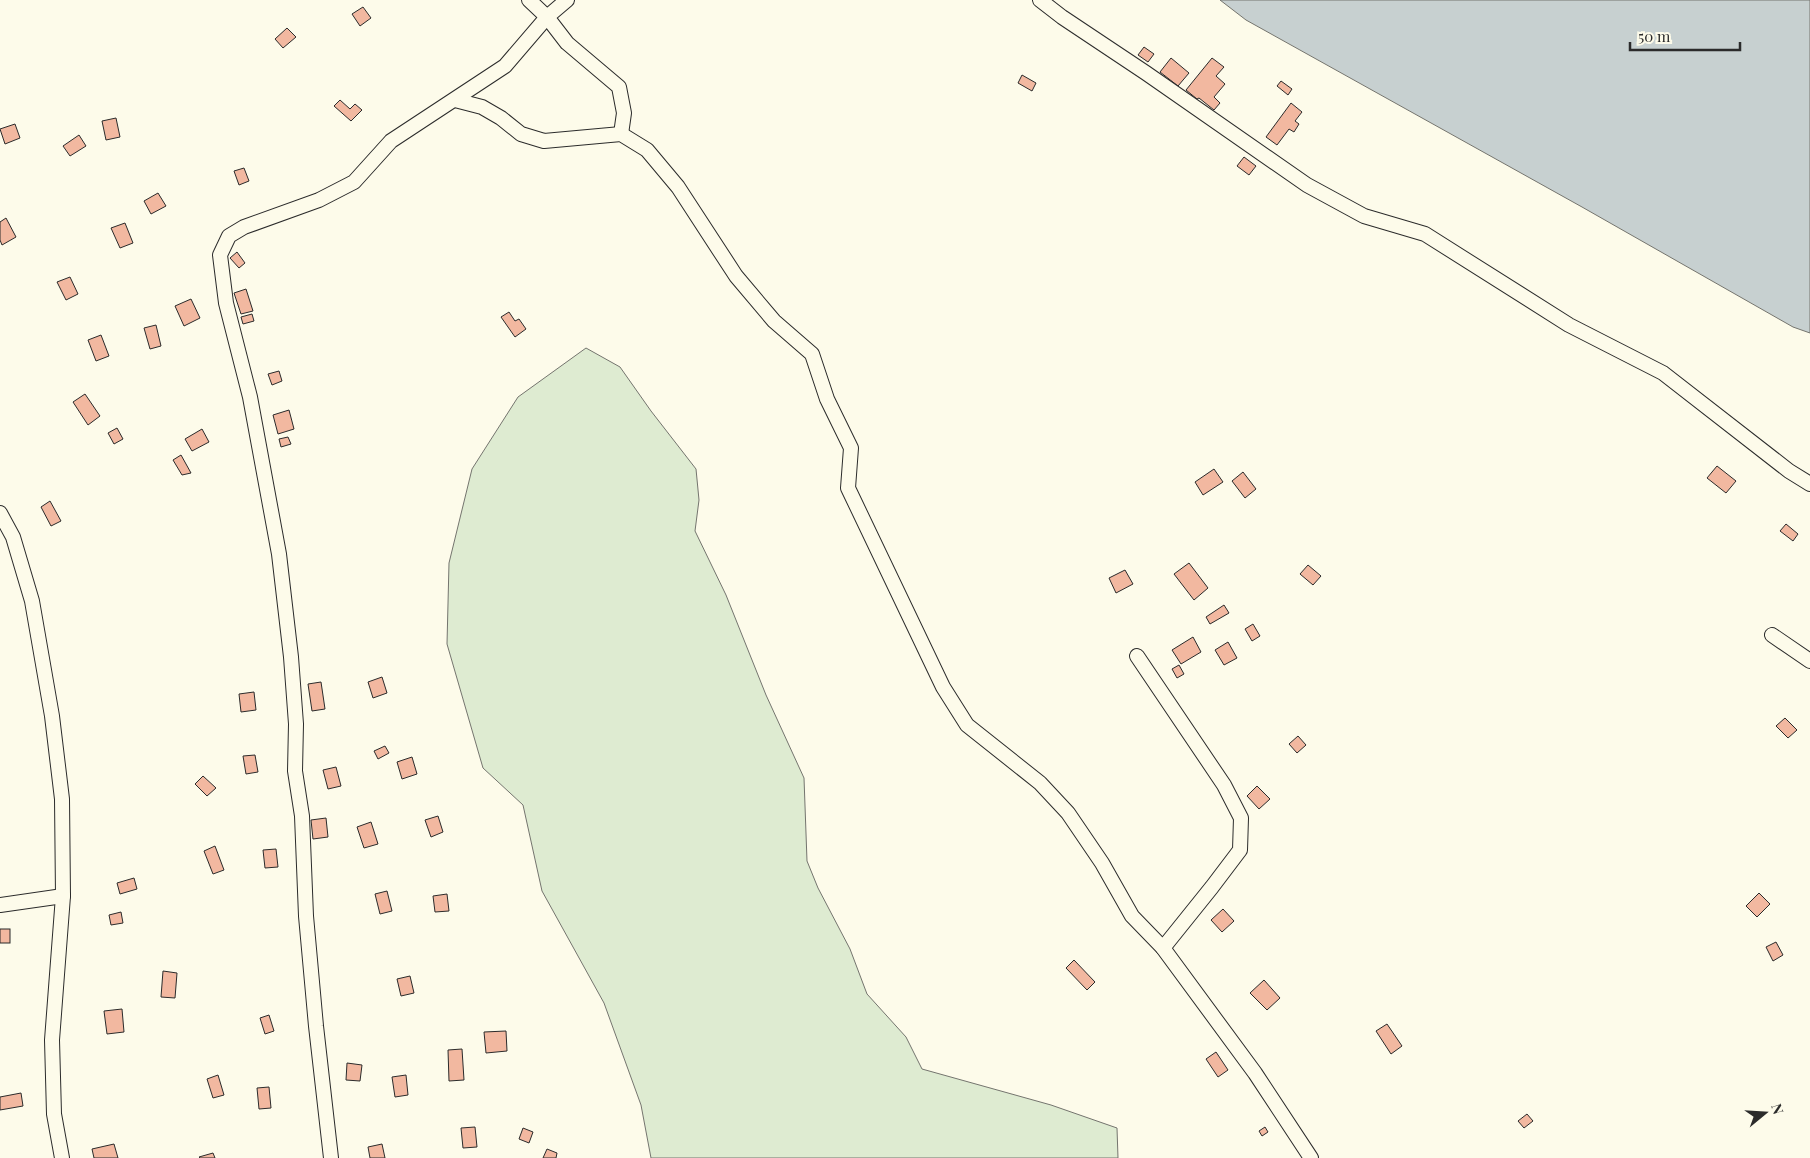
<svg xmlns="http://www.w3.org/2000/svg" width="1810" height="1158" viewBox="0 0 1810 1158" font-family="'Playfair Display',serif">
	<rect width="100%" height="100%" fill="#fdfbea"/>
	<path fill="#deebd1" stroke="#74746e" d="M586 348 620 367 651 411 696 469 699 500 695 531 726 595 766 695 804 778 807 861 818 888 850 949 867 994 906 1037 922 1069 1051 1105 1117 1128 1118 1158H651L641 1105 604 1003 542 891 523 805 483 768 447 644 449 563 472 469 518 397Z"/>
	<path fill="#c7d0d0" stroke="#74746e" d="M1220 0H1810V333L1793 327 1582 207 1246 20Z"/>
	<g fill="#f2b8a0" stroke="#2b2b2b">
		<path d="M363 7 371 18 360 26 352 14Z"/>
		<path d="M287 28 296 37 283 48 275 39Z"/>
		<path d="M1144 47 1154 54 1148 62 1138 55Z"/>
		<path d="M1171 58 1189 73 1178 86 1160 72Z"/>
		<path d="M1212 58 1224 67 1216 76 1225 84 1214 97 1220 103 1214 110 1199 98 1197 99 1186 90Z"/>
		<path d="M1022 75 1036 83 1032 91 1018 83Z"/>
		<path d="M1281 81 1292 89 1288 95 1277 86Z"/>
		<path d="M340 100 350 109 355 104 362 110 351 121 334 106Z"/>
		<path d="M1291 103 1302 112 1295 121 1299 124 1294 132 1289 129 1277 145 1266 137Z"/>
		<path d="M116 118 120 137 106 140 102 121Z"/>
		<path d="M15 124 20 138 5 144 0 129Z"/>
		<path d="M79 135 86 146 70 156 63 146Z"/>
		<path d="M1244 157 1256 166 1249 175 1237 166Z"/>
		<path d="M244 168 249 181 239 185 234 171Z"/>
		<path d="M158 193 166 206 151 214 144 201Z"/>
		<path d="M6 218 16 237 2 245 0 240V222Z"/>
		<path d="M125 223 133 243 120 248 111 228Z"/>
		<path d="M237 252 245 263 239 268 230 258Z"/>
		<path d="M70 277 78 294 66 300 57 282Z"/>
		<path d="M246 289 253 311 241 314 234 293Z"/>
		<path d="M191 299 200 318 184 326 175 306Z"/>
		<path d="M509 312 515 321 519 319 526 329 515 337 501 317Z"/>
		<path d="M252 314 254 321 243 324 241 317Z"/>
		<path d="M156 325 161 346 150 349 144 328Z"/>
		<path d="M101 335 109 356 96 361 88 340Z"/>
		<path d="M279 371 282 381 272 385 268 374Z"/>
		<path d="M85 394 100 416 88 425 73 402Z"/>
		<path d="M289 410 294 429 278 434 273 415Z"/>
		<path d="M117 428 123 439 114 444 108 433Z"/>
		<path d="M202 429 209 442 192 451 185 439Z"/>
		<path d="M288 437 291 444 281 447 279 439Z"/>
		<path d="M181 455 191 473 182 475 173 460Z"/>
		<path d="M1717 466 1736 481 1726 493 1707 478Z"/>
		<path d="M1214 469 1223 482 1203 495 1195 482Z"/>
		<path d="M1243 472 1256 489 1245 498 1232 481Z"/>
		<path d="M50 501 61 521 51 526 41 507Z"/>
		<path d="M1786 524 1798 534 1793 541 1780 531Z"/>
		<path d="M1189 563 1208 588 1194 600 1174 574Z"/>
		<path d="M1308 565 1321 576 1313 585 1300 574Z"/>
		<path d="M1125 570 1133 584 1116 593 1109 578Z"/>
		<path d="M1224 605 1229 613 1210 624 1206 617Z"/>
		<path d="M1253 624 1260 636 1252 641 1245 629Z"/>
		<path d="M1193 637 1201 652 1181 664 1172 650Z"/>
		<path d="M1228 642 1237 658 1224 665 1215 650Z"/>
		<path d="M1179 665 1184 674 1177 678 1172 669Z"/>
		<path d="M382 677 387 693 373 698 368 682Z"/>
		<path d="M321 682 325 709 312 711 308 684Z"/>
		<path d="M254 692 256 710 241 712 239 694Z"/>
		<path d="M1785 718 1797 730 1788 738 1776 726Z"/>
		<path d="M1298 736 1306 745 1297 753 1289 744Z"/>
		<path d="M385 746 389 753 378 759 374 751Z"/>
		<path d="M255 755 258 772 246 774 243 756Z"/>
		<path d="M412 757 417 774 402 779 397 762Z"/>
		<path d="M336 767 341 786 328 789 323 770Z"/>
		<path d="M203 776 216 788 207 796 195 784Z"/>
		<path d="M1257 786 1270 799 1259 809 1247 796Z"/>
		<path d="M438 816 443 832 431 837 425 820Z"/>
		<path d="M326 818 328 837 313 839 311 820Z"/>
		<path d="M371 822 378 844 364 848 357 827Z"/>
		<path d="M215 846 224 870 213 874 204 851Z"/>
		<path d="M276 849 278 867 265 868 263 850Z"/>
		<path d="M134 878 137 889 120 894 117 883Z"/>
		<path d="M387 891 392 911 380 914 375 894Z"/>
		<path d="M1759 893 1770 904 1757 917 1746 906Z"/>
		<path d="M447 894 449 911 435 912 433 896Z"/>
		<path d="M1223 909 1234 921 1222 932 1211 920Z"/>
		<path d="M121 912 123 923 111 925 109 915Z"/>
		<rect x="0" y="929" width="10" height="14"/>
		<path d="M1776 942 1783 955 1773 961 1766 947Z"/>
		<path d="M1074 960 1095 982 1087 990 1066 968Z"/>
		<path d="M163 971 177 973 175 998 161 997Z"/>
		<path d="M410 976 414 993 401 996 397 979Z"/>
		<path d="M1264 980 1280 998 1267 1010 1250 993Z"/>
		<path d="M122 1009 124 1032 107 1034 104 1011Z"/>
		<path d="M269 1015 274 1031 265 1034 260 1018Z"/>
		<path d="M1387 1024 1402 1046 1391 1054 1376 1031Z"/>
		<path d="M506 1031 507 1051 486 1053 484 1032Z"/>
		<path d="M462 1049 464 1080 449 1081 448 1050Z"/>
		<path d="M1216 1052 1228 1070 1218 1077 1206 1059Z"/>
		<path d="M347 1063 362 1065 360 1081 346 1080Z"/>
		<path d="M218 1075 224 1095 213 1098 207 1079Z"/>
		<path d="M406 1075 408 1095 395 1097 392 1077Z"/>
		<path d="M269 1087 271 1108 259 1109 257 1088Z"/>
		<path d="M21 1093 23 1106 0 1110V1097Z"/>
		<path d="M1527 1114 1533 1121 1524 1128 1518 1121Z"/>
		<path d="M475 1127 477 1147 463 1148 461 1128Z"/>
		<path d="M1265 1127 1268 1132 1262 1136 1259 1131Z"/>
		<path d="M523 1128 533 1132 529 1143 519 1139Z"/>
		<path d="M114 1144 118 1158H94L92 1149Z"/>
		<path d="M382 1144 385 1158H370L368 1147Z"/>
		<path d="M547 1149 557 1153 556 1158H543Z"/>
		<path d="M213 1153 215 1158H200L199 1157Z"/>
	</g>
	<g fill="none" stroke-linecap="round" stroke-linejoin="round">
		<g stroke="#2b2b2b" stroke-width="16">
			<g id="minor">
				<path d="M529 0 547 17 567 43 619 87 624 113 621 134"/>
				<path d="M1040 0 1062 17 1146 73 1307 185 1364 216 1425 234 1569 325 1663 373 1789 471 1810 484"/>
				<path d="M455 100 482 107 501 118 521 134 544 141 621 134 647 150 678 187 736 276 774 321 812 354 827 399 851 448 848 488 943 687 967 725 1040 783 1068 813 1102 863 1132 916 1163 948"/>
				<path d="M0 513 13 537 32 601 52 716 62 799 63 896 52 1040 54 1114 62 1158"/>
				<path d="M1772 635 1810 661"/>
				<path d="M1137 656 1224 785 1241 818 1240 850 1212 887 1163 948 1255 1073 1311 1158"/>
				<path d="M0 905 63 896"/>
				<path d="M331 1158 316 1026 306 916 302 816 295 771 296 724 291 657 279 554 250 397 226 303 220 255 229 236 244 227 319 200 354 182 391 141 505 66 547 17 567 0"/>
			</g>
		</g>
		<use href="#minor" stroke="#fdfbea" stroke-width="14"/>
	</g>
	<g transform="translate(1765 1113) rotate(72)" stroke="#fdfbea" stroke-width="4" paint-order="stroke">
	<path d="M0-4L9 19L0 12L-9 19Z" fill="#2b2b2b"/>
	<text y="-8" font-size="14" font-weight="bold" text-anchor="middle" fill="#2b2b2b">N</text>
	</g>
	<path d="M1630 42v8h110v-8" fill="none" stroke="#2b2b2b" stroke-width="2.5"/>
	<text x="1638" y="42" font-size="15" fill="#2b2b2b" stroke="#fdfbea" stroke-width="4" paint-order="stroke">50 m</text>
</svg>
